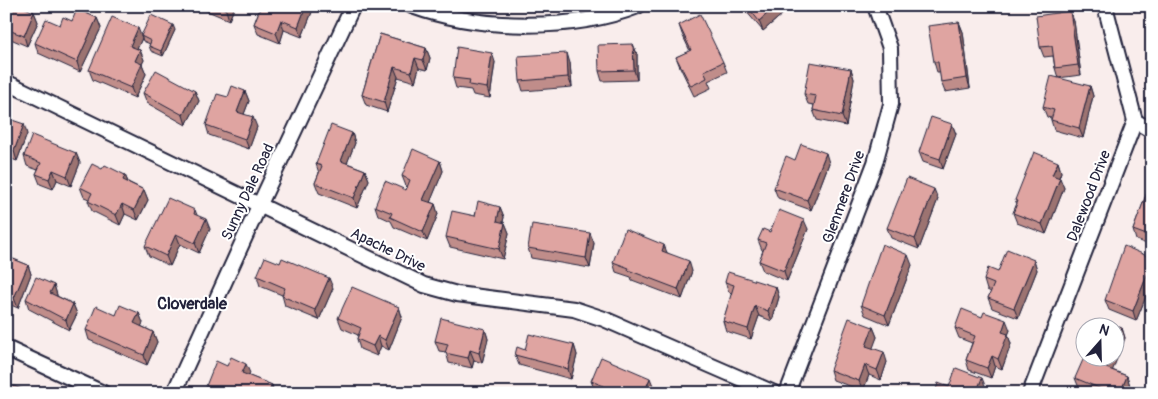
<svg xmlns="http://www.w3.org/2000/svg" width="1158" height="399" viewBox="0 0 1158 399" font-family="Pangolin,sans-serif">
	<rect width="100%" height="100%" fill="#f9edec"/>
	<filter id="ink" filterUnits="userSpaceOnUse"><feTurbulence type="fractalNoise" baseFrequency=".02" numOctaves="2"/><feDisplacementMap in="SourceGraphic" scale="10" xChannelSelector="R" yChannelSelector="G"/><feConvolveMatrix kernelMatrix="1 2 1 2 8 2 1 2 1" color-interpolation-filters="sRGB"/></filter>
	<g filter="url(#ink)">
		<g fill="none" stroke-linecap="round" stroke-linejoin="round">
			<g stroke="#22223b" stroke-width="18">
				<g id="street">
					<path d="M412 6C478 30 572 32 638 6"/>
					<path d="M6 82 424 285 457 294 574 309 604 319 774 393"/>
					<path d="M1135 121 1152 131"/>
					<path d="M6 348 103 393"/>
					<path d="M174 393 259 206 353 6"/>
					<path d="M787 393 875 163 891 104 890 48 875 6"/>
					<path d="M1030 393 1135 121 1105 6"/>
				</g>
			</g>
			<use href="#street" stroke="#fff" stroke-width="14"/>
		</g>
		<g fill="#c08d8a" stroke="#22223b">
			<path d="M6 6 34 12 38 22 27 46 6 37Z"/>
			<path d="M203 6H235L229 20 205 10Z"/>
			<path d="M261 6H310L312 12 302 37 284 30 280 43 258 34 254 24Z"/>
			<path d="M744 6H792L763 31 745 10Z"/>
			<path d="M919 6H926L921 9Z"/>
			<path d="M1038 6H1057L1039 9Z"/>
			<path d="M97 18 101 28 80 72 38 53 35 43 60 25 72 21Z"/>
			<path d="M1074 21 1081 75 1058 78 1055 68 1053 56 1044 57 1040 47Z"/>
			<path d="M959 22 963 32 970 88 945 92 941 82 940 72H937L934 62Z"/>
			<path d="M679 25 723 62 727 72 708 81 711 88 694 96 680 67 676 57 690 51 682 34Z"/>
			<path d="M175 30 163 56 151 51 149 46 150 44 143 41 141 36Z"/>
			<path d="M380 34 426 48 430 58 427 70 419 68 415 82 398 77 387 112 366 105 362 95Z"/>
			<path d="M142 38 137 49 140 50 144 60 142 64 146 74 135 98 93 80 89 70Z"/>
			<path d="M633 44 637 54V80L602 81 599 71Z"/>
			<path d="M495 62 490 98 473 95 471 90 456 88 453 78Z"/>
			<path d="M570 63 572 87 523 91 520 81Z"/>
			<path d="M851 69 854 79 846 126 817 120 813 110 814 105 808 104 804 94Z"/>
			<path d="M1090 86 1093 96 1083 138 1054 130 1051 120V118L1047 117 1043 107Z"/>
			<path d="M195 91 199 101 186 125 147 103 143 93Z"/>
			<path d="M245 91 249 101 244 114 257 127 249 149 209 135 206 125 228 97Z"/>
			<path d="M6 118 27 134 17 161 6 157Z"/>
			<path d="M952 124 956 134 943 169 923 162 919 152Z"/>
			<path d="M352 133 355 143 347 163 365 170 369 180 357 208 319 193 315 183 319 173 316 164Z"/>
			<path d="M76 153 80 163 71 186 57 180 53 189 40 184 36 174 38 170 27 166 24 156Z"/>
			<path d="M795 160 829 163 811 210 778 198 774 188Z"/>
			<path d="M440 161 443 171 430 202 435 204 438 214 427 241 394 227 391 221 378 215 375 206 406 190 407 187 406 186 402 176Z"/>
			<path d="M1058 162 1061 172 1059 178 1064 188 1046 234 1017 223 1013 213 1017 204 1015 200Z"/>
			<path d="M102 169 125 175 128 182 144 190 148 200 138 220 125 214 120 225 92 211 88 201 89 199 84 197 80 187Z"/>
			<path d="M1152 179V246L1136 240 1133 230Z"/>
			<path d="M938 199 919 249 891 238 887 228Z"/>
			<path d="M500 207 504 217 503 222 505 223 509 233 503 259 450 247 446 237 475 216Z"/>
			<path d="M195 210 197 215 210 229 199 253 180 244 170 266 149 256 145 246Z"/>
			<path d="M808 229 787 281 763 271 759 261 763 251 762 250 758 240 770 232Z"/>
			<path d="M594 243 590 268 531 258 528 248Z"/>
			<path d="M668 253 692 271 682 299 632 280 631 277 616 272 613 262Z"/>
			<path d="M6 256 28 265 31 274 18 308 6 303Z"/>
			<path d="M1152 258V282L1136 321 1109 310 1105 300Z"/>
			<path d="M1034 260 1037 270 1018 318 992 308 988 298 991 292 987 290 984 280 998 272Z"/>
			<path d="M280 263 333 288 319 320 285 306 282 295 260 286 257 276Z"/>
			<path d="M912 265 889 325 865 315 861 305Z"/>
			<path d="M725 282 776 287 779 297 772 321 759 316 751 339 726 331 723 321 732 293 729 292Z"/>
			<path d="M54 285 57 295V296L73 304 77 314 69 330 29 309 26 299Z"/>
			<path d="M399 307 402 317 389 350 381 346 377 356 360 349 357 339 358 335 342 328 338 318Z"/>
			<path d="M139 313 143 323 141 326 153 332 157 342 147 365 89 340 86 330 116 315Z"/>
			<path d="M873 327 877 337 872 348 887 362 881 380 869 375 863 391 833 380 830 370Z"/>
			<path d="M955 328 1010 330 1008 335 1011 344 1002 369 995 366 991 378 969 370 966 360 972 343 959 338Z"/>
			<path d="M1122 328 1125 338 1112 370 1127 376 1130 386 1127 393H1090L1079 388 1075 378Z"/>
			<path d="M485 329 488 339 482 363 474 360 472 368 449 363 446 352 439 351 435 341Z"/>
			<path d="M574 345 577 355 571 379 519 365 515 355 525 350Z"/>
			<path d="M227 366 250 373 249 376 272 385 274 393H209L206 386Z"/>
			<path d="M591 381 654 388 652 393H599L595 391Z"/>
		</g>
		<g fill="#9c7371" stroke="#22223b">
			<path d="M227 6H235L229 20 226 10Z"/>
			<path d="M306 6H310L312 12 302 37 298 27Z"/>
			<path d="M776 6H792L763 31 759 21Z"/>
			<path d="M1070 11 1074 21 1081 75 1078 65Z"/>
			<path d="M34 12 38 22 27 46 24 36Z"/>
			<path d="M97 18 101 28 80 72 77 62Z"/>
			<path d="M281 20 284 30 280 43 276 33Z"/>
			<path d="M959 22 963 32 970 88 967 78Z"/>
			<path d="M173 25 175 30 163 56 161 51Z"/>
			<path d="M138 28 142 38 134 56 130 46Z"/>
			<path d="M633 44 637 54V80L634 70Z"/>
			<path d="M426 48 430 58 427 70 423 60Z"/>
			<path d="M140 50 144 60 142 64 146 74 135 98 131 88 135 61Z"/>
			<path d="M492 53 495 62 490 98 487 88Z"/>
			<path d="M567 53 570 63 572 87 568 77Z"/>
			<path d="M415 58 419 68 415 82 411 72Z"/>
			<path d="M394 67 398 77 387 112 384 102Z"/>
			<path d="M851 69 854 79 846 126 842 116Z"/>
			<path d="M1090 86 1093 96 1083 138 1079 128Z"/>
			<path d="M195 91 199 101 186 125 183 115Z"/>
			<path d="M245 91 249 101 241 122 237 112Z"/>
			<path d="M253 117 257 127 249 149 245 139Z"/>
			<path d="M24 124 27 134 17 161 14 151Z"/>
			<path d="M952 124 956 134 943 169 940 159Z"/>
			<path d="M352 133 355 143 344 171 341 161Z"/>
			<path d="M76 153 80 163 71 186 67 176Z"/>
			<path d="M826 153 829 163 811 210 807 200Z"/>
			<path d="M440 161 443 171 427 210 423 200Z"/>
			<path d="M1058 162 1061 172 1056 185 1052 175Z"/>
			<path d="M53 170 57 180 53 189 49 179Z"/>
			<path d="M365 170 369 180 357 208 354 198Z"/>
			<path d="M125 175 129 185 123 180Z"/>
			<path d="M1060 178 1064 188 1046 234 1042 224Z"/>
			<path d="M934 189 938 199 919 249 915 239Z"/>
			<path d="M144 190 148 200 138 220 134 210Z"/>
			<path d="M122 204 125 214 120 225 116 215Z"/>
			<path d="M435 204 438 214 427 241 423 232Z"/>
			<path d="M500 207 504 217 501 231 497 221Z"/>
			<path d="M206 219 210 229 199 253 195 243Z"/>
			<path d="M804 220 808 229 787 281 784 271Z"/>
			<path d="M505 223 509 233 503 259 499 249Z"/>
			<path d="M590 233 594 243 590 268 586 258Z"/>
			<path d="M176 234 180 244 170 266 166 256Z"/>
			<path d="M664 245 668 255 662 251Z"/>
			<path d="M908 255 912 265 889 325 885 315Z"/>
			<path d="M1034 260 1037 270 1018 318 1014 308Z"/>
			<path d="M689 261 692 271 682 299 678 289Z"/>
			<path d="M1152 262V282L1136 321 1133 311Z"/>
			<path d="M28 265 31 274 18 308 14 298Z"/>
			<path d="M329 278 333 288 319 320 315 310Z"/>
			<path d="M54 285 57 295 54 303 50 293Z"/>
			<path d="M776 287 779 297 772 321 768 311Z"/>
			<path d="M73 304 77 314 69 330 66 320Z"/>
			<path d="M755 306 759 316 751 339 748 329Z"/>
			<path d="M399 307 402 317 389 350 385 340Z"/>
			<path d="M139 313 143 323 138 333 134 323Z"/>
			<path d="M1006 320 1010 330 1008 335 1011 344 1002 369 998 359 1002 332Z"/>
			<path d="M873 327 877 337 870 356 866 346Z"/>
			<path d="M1122 328 1125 338 1110 377 1106 368 1110 356H1116V344Z"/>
			<path d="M485 329 488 339 482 363 479 353Z"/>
			<path d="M153 332 157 342 147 365 144 355Z"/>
			<path d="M378 336 381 346 377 356 373 346Z"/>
			<path d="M574 345 577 355 571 379 568 369Z"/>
			<path d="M470 350 474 360 472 368 468 358Z"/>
			<path d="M884 352 887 362 881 380 877 370Z"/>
			<path d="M992 356 995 366 991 378 987 368Z"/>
			<path d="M246 364 250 373 246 383 242 373Z"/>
			<path d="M865 365 869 375 863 391 859 381Z"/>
			<path d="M1127 376 1130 386 1127 393H1120Z"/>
			<path d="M650 378 654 388 652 393H644Z"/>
			<path d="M982 378 986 388 984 393H976Z"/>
			<path d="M272 385 274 393H268Z"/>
		</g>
		<g fill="#dfa4a1" stroke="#22223b">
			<path d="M6 6H21L34 12 24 36 6 29Z"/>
			<path d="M217 6H227L226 10Z"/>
			<path d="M261 6H306L298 27 281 20 276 33 254 24Z"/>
			<path d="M747 6H776L759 21Z"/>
			<path d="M77 9 97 18 77 62 35 43 46 19 60 25 63 17 72 21Z"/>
			<path d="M1070 11 1078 65 1055 68 1052 46 1040 47 1036 16Z"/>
			<path d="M700 14 723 62 704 71 707 78 691 86 676 57 691 50 679 25Z"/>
			<path d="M151 15 173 25 161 51 149 46 151 41 141 36Z"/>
			<path d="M112 17 138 28 130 46 140 50 135 61 142 64 131 88 89 70Z"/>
			<path d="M959 22 967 78 941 82 938 62H934L928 26Z"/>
			<path d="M380 34 426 48 423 60 415 58 411 72 394 67 384 102 362 95Z"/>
			<path d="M633 44 634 70 599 71 598 45Z"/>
			<path d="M457 47 492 53 487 88 469 85 470 80 453 78Z"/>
			<path d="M567 53 568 77 520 81 518 56Z"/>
			<path d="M810 62 851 69 842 116 813 110 816 96 804 94Z"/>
			<path d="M156 70 195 91 183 115 143 93Z"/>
			<path d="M1051 76 1090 86 1079 128 1051 120 1054 110 1043 107Z"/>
			<path d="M232 86 245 91 237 112 253 117 245 139 206 125 217 94 228 97Z"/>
			<path d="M931 117 952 124 940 159 919 152Z"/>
			<path d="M6 118 24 124 14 151 6 148Z"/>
			<path d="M331 125 352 133 341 161 365 170 354 198 315 183 322 166 316 164Z"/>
			<path d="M32 135 76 153 67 176 53 170 49 179 36 174 41 163 24 156Z"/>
			<path d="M801 144 826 153 807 200 774 188 786 156 795 160Z"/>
			<path d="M413 149 440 161 423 200 435 204 423 232 390 217 392 213 375 206 385 181 406 190 410 180 402 176Z"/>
			<path d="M1034 152 1058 162 1052 175 1060 178 1042 224 1013 213 1018 201 1015 200Z"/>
			<path d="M92 164 102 169 105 165 125 175 123 180 144 190 134 210 122 204 116 215 88 201 92 193 80 187Z"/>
			<path d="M907 178 934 189 915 239 887 228Z"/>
			<path d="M1152 179V237L1133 230Z"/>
			<path d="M168 198 195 210 194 214 206 219 195 243 176 234 166 256 145 246Z"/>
			<path d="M478 201 500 207 497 221 505 223 499 249 446 237 452 211 475 216Z"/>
			<path d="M779 210 804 220 784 271 759 261 766 243 758 240 763 229 770 232Z"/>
			<path d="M532 224 590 233 586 258 528 248Z"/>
			<path d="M625 229 664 245 662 251 689 261 678 289 628 270 629 268 613 262Z"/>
			<path d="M882 244 908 255 885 315 861 305Z"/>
			<path d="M1124 246 1152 258V262L1133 311 1105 300Z"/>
			<path d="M1007 249 1034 260 1014 308 988 298 994 284 984 280 988 268 998 272Z"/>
			<path d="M6 256 28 265 14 298 6 295Z"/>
			<path d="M265 257 280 263 282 258 329 278 315 310 282 296 285 288 257 276Z"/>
			<path d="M728 272 776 287 768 311 755 306 748 329 723 321 734 285 725 282Z"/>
			<path d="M36 277 54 285 50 293 73 304 66 320 26 299Z"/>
			<path d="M352 287 399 307 385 340 378 336 373 346 357 339 361 328 338 318Z"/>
			<path d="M120 305 139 313 134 323 153 332 144 355 86 330 96 306 116 315Z"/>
			<path d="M962 309 982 317 984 312 1006 320 1002 332 1008 334 998 359 992 356 987 368 966 360 975 336 955 328Z"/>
			<path d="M441 318 485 329 479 353 470 350 468 358 445 353 448 344 435 341Z"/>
			<path d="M849 318 873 327 866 346 884 352 877 370 865 365 859 381 830 370Z"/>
			<path d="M1102 320 1122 328 1116 344V326H1099Z"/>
			<path d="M529 334 574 345 568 369 515 355 517 347 525 350Z"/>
			<path d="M1086 353V356H1110L1106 368 1127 376 1120 393H1111L1075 378Z"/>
			<path d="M231 357 246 364 242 373 272 385 268 393H223L206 386 216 361 227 366Z"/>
			<path d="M601 357 650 378 644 393H605L602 391 604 386 591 381Z"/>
			<path d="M956 368 982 378 976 393H935L938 383 949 387Z"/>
			<path d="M6 383 32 393H6Z"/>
			<path d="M305 388 316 393H302Z"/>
			<path d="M824 388 837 393H822Z"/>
			<path d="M1068 390 1073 393H1067Z"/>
		</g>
	</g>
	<g text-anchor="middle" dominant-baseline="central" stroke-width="4" stroke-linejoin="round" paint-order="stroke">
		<g font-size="15" fill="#22223b" stroke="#fff">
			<text transform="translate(248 192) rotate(-65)">Sunny Dale Road</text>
			<text transform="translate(1089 196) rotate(-69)">Dalewood Drive</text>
			<text transform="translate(844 197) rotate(-70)">Glenmere Drive</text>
			<text transform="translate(388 250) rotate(26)">Apache Drive</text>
		</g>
		<g font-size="16" font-weight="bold" fill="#22223b" stroke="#fff">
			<text x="192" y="304">Cloverdale</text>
		</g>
	</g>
	<rect width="1158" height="399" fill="none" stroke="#fff" stroke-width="25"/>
	<rect x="12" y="12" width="1133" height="374" fill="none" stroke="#22223b" stroke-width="2" filter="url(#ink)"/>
	<g transform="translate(1100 342) rotate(20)"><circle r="24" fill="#ffffff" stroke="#a7a7b1"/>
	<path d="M0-4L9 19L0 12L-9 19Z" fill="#22223b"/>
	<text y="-8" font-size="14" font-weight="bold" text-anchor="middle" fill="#22223b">N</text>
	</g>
</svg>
